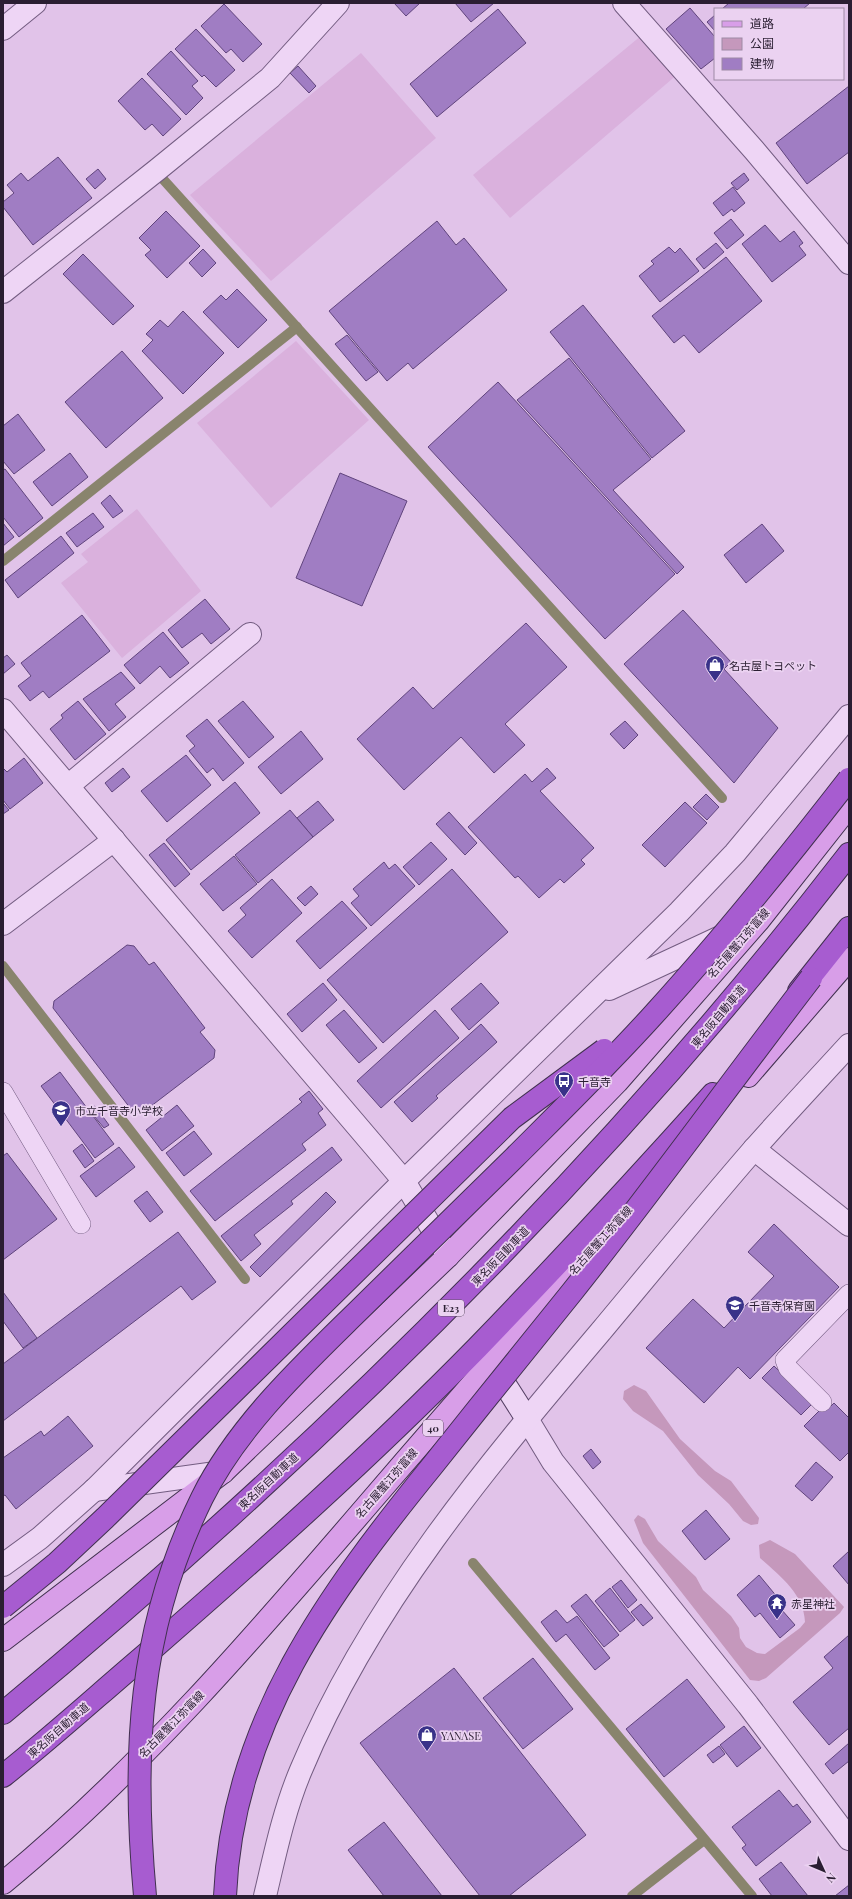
<svg xmlns="http://www.w3.org/2000/svg" width="852" height="1899" viewBox="0 0 852 1899" font-family="'Playfair Display','Noto Sans JP',serif">
	<rect width="100%" height="100%" fill="#e1c3e9"/>
	<g fill="#dab1dd">
		<path d="M642 35 679 73 510 218 473 175Z"/>
		<path d="M361 53 436 138 271 281 190 195Z"/>
		<path d="M296 341 369 420 271 508 197 423Z"/>
		<path d="M137 509 201 591 122 658 61 583 88 562 81 554Z"/>
	</g>
	<g fill="#c598bc">
		<path d="M634 1385 646 1391 680 1439 715 1471 731 1481 759 1518 758 1524 751 1525 743 1521 729 1504 698 1475 663 1431 633 1411 623 1399 624 1391Z"/>
		<path d="M638 1515 645 1519 658 1541 696 1577 703 1590 731 1616 739 1628 740 1638 746 1647 757 1653 765 1654 800 1628 805 1622C804 1594 780 1576 760 1558L759 1545 770 1540 795 1554 844 1607 840 1613 766 1678 759 1681 750 1680 643 1543 634 1520Z"/>
	</g>
	<g fill="none" stroke-linecap="round" stroke-linejoin="round">
		<g stroke="#89846d" stroke-width="10">
			<path d="M161 177 722 798"/>
			<path d="M3 561 297 327"/>
			<path d="M3 966 245 1279"/>
			<path d="M473 1563 752 1896"/>
			<path d="M632 1896 704 1840"/>
		</g>
	</g>
	<g fill="#a07dc3" stroke="#60447d">
		<path d="M394 3H420L406 16Z"/>
		<path d="M455 3H494L471 22Z"/>
		<path d="M729 3H810L803 9H722Z"/>
		<path d="M224 4 262 44 243 62 231 49 226 53 201 26Z"/>
		<path d="M690 8 715 37V58L701 69 666 29Z"/>
		<path d="M498 9 526 43 437 117 410 84Z"/>
		<path d="M715 15V31L707 22Z"/>
		<path d="M196 29 235 70 216 87 204 75 202 77 175 49Z"/>
		<path d="M171 51 198 81 192 86 203 98 186 115 147 74Z"/>
		<path d="M298 66 316 86 309 93 290 73Z"/>
		<path d="M142 78 181 119 163 136 152 124 145 130 118 101Z"/>
		<path d="M849 86V152L807 184 776 143Z"/>
		<path d="M58 157 92 198 33 245 3 207V202L14 193 7 185 21 173 28 181Z"/>
		<path d="M98 169 106 179 95 189 86 179Z"/>
		<path d="M744 173 749 180 737 190 731 183Z"/>
		<path d="M733 187 745 203 734 212 732 209 723 216 713 203Z"/>
		<path d="M166 211 200 246 167 278 145 255 151 250 139 238Z"/>
		<path d="M731 219 744 235 727 249 714 233Z"/>
		<path d="M437 221 456 245 464 238 507 290 413 369 408 363 387 381 329 311Z"/>
		<path d="M765 225 780 242 794 231 803 243 799 246 806 255 772 282 742 244Z"/>
		<path d="M716 243 724 252 704 269 696 259Z"/>
		<path d="M669 247 675 253 680 248 699 271 660 302 639 276 654 264 651 261Z"/>
		<path d="M203 249 216 263 202 277 189 263Z"/>
		<path d="M83 254 134 306 113 325 63 274Z"/>
		<path d="M726 257 762 301 699 353 684 335 674 343 652 316Z"/>
		<path d="M237 289 267 320 238 348 203 312 221 295 226 300Z"/>
		<path d="M583 305 685 431 652 458 550 332Z"/>
		<path d="M183 311 224 353 183 394 142 351 153 340 146 334 160 320 168 327Z"/>
		<path d="M347 335 378 372 366 381 335 344Z"/>
		<path d="M122 351 163 398 106 448 65 402Z"/>
		<path d="M569 358 651 459 613 490 684 567 677 574 517 400Z"/>
		<path d="M498 382 675 574 605 639 428 447Z"/>
		<path d="M18 414 45 450 14 474 3 461V426Z"/>
		<path d="M70 453 88 477 52 506 33 482Z"/>
		<path d="M5 469 43 518 19 537 3 517V470Z"/>
		<path d="M340 473 407 501 362 606 296 578Z"/>
		<path d="M110 495 123 511 113 518 101 503Z"/>
		<path d="M93 513 104 527 77 547 66 533Z"/>
		<path d="M3 523 14 537 3 546Z"/>
		<path d="M762 524 784 551 746 583 724 555Z"/>
		<path d="M61 536 74 553 18 598 5 580Z"/>
		<path d="M205 599 230 629 211 644 202 633 182 648 168 630Z"/>
		<path d="M683 610 731 662 724 669 778 728 734 783 624 664Z"/>
		<path d="M82 615 110 651 49 698 43 691 30 701 18 686 31 676 21 663Z"/>
		<path d="M526 623 567 667 505 724 525 745 494 773 461 737 404 790 357 739 413 687 433 709Z"/>
		<path d="M163 632 189 663 170 678 160 666 140 684 124 665Z"/>
		<path d="M7 655 15 664 3 674V658Z"/>
		<path d="M121 672 135 688 115 704 126 717 109 731 83 699Z"/>
		<path d="M78 701 106 734 75 760 50 729 63 718 61 715Z"/>
		<path d="M243 701 274 737 249 758 218 721Z"/>
		<path d="M207 719 244 763 223 781 213 768 207 773 189 751 195 746 186 736Z"/>
		<path d="M625 721 638 735 624 749 610 734Z"/>
		<path d="M301 731 323 759 281 794 258 767Z"/>
		<path d="M186 755 211 785 167 822 141 791Z"/>
		<path d="M24 758 43 783 10 809 3 800V768L7 772Z"/>
		<path d="M123 768 130 777 112 792 105 783Z"/>
		<path d="M547 768 556 778 540 791 594 848 581 860 585 864 564 883 560 879 539 898 518 876 515 878 468 827 525 774 532 782Z"/>
		<path d="M235 782 260 813 191 870 166 840Z"/>
		<path d="M706 794 719 807 707 820 693 807Z"/>
		<path d="M318 801 334 820 313 837 297 818Z"/>
		<path d="M685 802 707 823 665 867 642 845Z"/>
		<path d="M3 803 9 810 3 814Z"/>
		<path d="M290 810 313 837 258 883 235 855Z"/>
		<path d="M449 812 477 843 465 855 436 824Z"/>
		<path d="M431 842 447 859 419 885 403 867Z"/>
		<path d="M164 843 190 874 175 887 149 855Z"/>
		<path d="M234 856 257 884 223 911 200 884Z"/>
		<path d="M384 862 389 869 395 864 415 886 371 926 351 903 359 896 353 889Z"/>
		<path d="M452 869 508 932 383 1043 327 980Z"/>
		<path d="M272 879 302 913 252 958 228 931 246 915 240 908Z"/>
		<path d="M311 886 318 894 305 906 297 898Z"/>
		<path d="M342 901 367 928 320 969 296 941Z"/>
		<path d="M127 945 134 946 149 965 154 962 205 1028 200 1032 215 1050 214 1058 142 1113H134L53 1008 54 1001Z"/>
		<path d="M323 983 337 1000 302 1032 287 1014Z"/>
		<path d="M481 983 499 1003 469 1030 451 1009Z"/>
		<path d="M344 1010 377 1048 359 1063 326 1025Z"/>
		<path d="M435 1010 459 1038 381 1108 357 1081Z"/>
		<path d="M481 1024 497 1042 436 1096 438 1098 412 1122 394 1102Z"/>
		<path d="M60 1072 114 1144 95 1158 41 1086Z"/>
		<path d="M309 1091 323 1109 318 1113 326 1125 302 1144 306 1150 215 1221 190 1191 302 1102 299 1099Z"/>
		<path d="M177 1105 194 1126 162 1151 146 1130Z"/>
		<path d="M95 1106 109 1125 104 1128 89 1110Z"/>
		<path d="M194 1131 212 1154 184 1176 166 1153Z"/>
		<path d="M82 1144 94 1161 85 1168 73 1151Z"/>
		<path d="M119 1147 135 1167 96 1197 80 1176Z"/>
		<path d="M332 1147 342 1160 291 1201 293 1204 254 1235 261 1244 241 1261 221 1236Z"/>
		<path d="M7 1153 57 1219 3 1260V1156Z"/>
		<path d="M147 1191 163 1212 150 1222 134 1201Z"/>
		<path d="M326 1192 336 1202 260 1277 250 1267Z"/>
		<path d="M774 1224 839 1287 750 1379 738 1367 704 1403 646 1348 693 1299 724 1328 774 1276 748 1252Z"/>
		<path d="M178 1232 216 1282 192 1300 181 1286 3 1421V1364Z"/>
		<path d="M3 1292 37 1338 23 1348 3 1321Z"/>
		<path d="M774 1366 813 1403 801 1415 762 1378Z"/>
		<path d="M827 1403 831 1406 834 1403 849 1418V1452L840 1461 804 1426Z"/>
		<path d="M68 1416 93 1446 16 1509 5 1495 3 1496V1458L41 1431 44 1436Z"/>
		<path d="M591 1449 601 1462 593 1469 583 1456Z"/>
		<path d="M816 1462 833 1477 812 1501 795 1486Z"/>
		<path d="M706 1510 730 1539 705 1560 682 1531Z"/>
		<path d="M849 1551V1585L833 1566Z"/>
		<path d="M759 1575 778 1598 774 1601 795 1625 780 1638 760 1613 755 1617 737 1595Z"/>
		<path d="M621 1580 637 1600 628 1608 612 1587Z"/>
		<path d="M610 1588 635 1620 620 1632 595 1601Z"/>
		<path d="M586 1594 619 1635 604 1647 571 1606Z"/>
		<path d="M641 1604 653 1618 643 1626 631 1612Z"/>
		<path d="M556 1610 567 1623 577 1616 610 1658 595 1670 566 1634 556 1642 541 1622Z"/>
		<path d="M849 1635V1728L829 1745 793 1702 833 1668 824 1657Z"/>
		<path d="M533 1658 573 1709 523 1749 483 1698Z"/>
		<path d="M454 1668 586 1835 509 1896H480L360 1743Z"/>
		<path d="M687 1679 725 1727 664 1777 626 1729Z"/>
		<path d="M744 1726 761 1748 737 1767 720 1745Z"/>
		<path d="M849 1743V1761L833 1774 825 1764Z"/>
		<path d="M719 1746 725 1754 713 1763 707 1755Z"/>
		<path d="M779 1790 793 1807 797 1804 811 1822 756 1866 742 1848 746 1845 732 1827Z"/>
		<path d="M384 1822 442 1896H384L348 1850Z"/>
		<path d="M781 1862 808 1896H772L759 1879Z"/>
		<path d="M849 1885V1896H835Z"/>
	</g>
	<g fill="none" stroke-linecap="round" stroke-linejoin="round">
		<g stroke="#735c81" stroke-width="20">
			<g id="lane">
				<path d="M3 1092 81 1224"/>
				<path d="M822 1402 788 1368 785 1360 849 1294"/>
			</g>
		</g>
		<g stroke="#735c81" stroke-width="24">
			<g id="street">
				<path d="M624 3 754 150 849 263"/>
				<path d="M3 29 35 3"/>
				<path d="M3 292 157 170 270 78 338 3"/>
				<path d="M3 710 404 1181 448 1256"/>
				<path d="M68 786 250 634"/>
				<path d="M3 924 114 840"/>
				<path d="M609 989 725 935"/>
				<path d="M754 1149 849 1225"/>
				<path d="M527 1419 553 1462 748 1705 849 1839"/>
				<path d="M94 1490 223 1472"/>
				<path d="M3 1565 40 1538 94 1490 404 1181 679 912 735 853 849 716"/>
				<path d="M265 1896C275 1854 284 1810 301 1770 370 1604 487 1466 602 1330 652 1270 702 1209 754 1149 785 1114 817 1080 849 1045"/>
			</g>
		</g>
		<g stroke="#543f63" stroke-width="24">
			<path id="secondary" d="M492 1364 527 1419"/>
		</g>
		<g stroke="#41304f" stroke-width="24">
			<g id="primary">
				<path d="M748 1076 849 959"/>
				<path d="M3 1640 223 1472 448 1256 617 1082 759 920 849 806"/>
				<path d="M3 1883C140 1770 256 1635 371 1501 451 1408 531 1317 612 1226"/>
			</g>
		</g>
		<g stroke="#41304f" stroke-width="24">
			<g id="highway">
				<path d="M799 991 849 928"/>
				<path d="M3 1713C313 1456 603 1173 849 854"/>
				<path d="M3 1776C51 1738 96 1697 143 1657 257 1558 371 1456 477 1348 557 1265 636 1180 713 1094"/>
			</g>
		</g>
		<use href="#lane" stroke="#eed5f5" stroke-width="19"/>
		<use href="#street" stroke="#eed5f5" stroke-width="22"/>
		<use href="#secondary" stroke="#eed5f5" stroke-width="22"/>
		<use href="#primary" stroke="#d89ee8" stroke-width="22"/>
		<use href="#highway" stroke="#a75cd0" stroke-width="22"/>
		<g stroke="#41304f" stroke-width="24" stroke-linecap="butt">
			<g id="highway-bridge">
				<path d="M3 1607 57 1563 105 1518 512 1118 604 1050"/>
				<path d="M145 1896C132 1754 138 1628 202 1498 237 1427 301 1367 357 1312 409 1261 462 1209 515 1157 562 1110 610 1063 655 1013 723 938 787 859 849 779"/>
				<path d="M225 1896C232 1724 329 1593 433 1465 479 1407 526 1349 572 1292 654 1189 731 1082 811 978"/>
			</g>
		</g>
		<use href="#highway-bridge" stroke="#a75cd0" stroke-width="22"/>
	</g>
	<defs>
		<g id="shop-pin" transform="scale(1)"><path d="M0 17L-7.5 6A9.5 9.5 0 1 1 7.5 6Z" fill="#393289" stroke="#ebd2f1"/><path d="M-5-2.5h2.3a2.7 3.5 0 0 1 5.4 0H5L5.5 6h-11ZM-1.5-2.5h3a1.5 2.3 0 0 0-3 0Z" fill="#fff"/></g>
		<g id="bus-pin" transform="scale(1)"><path d="M0 17L-7.5 6A9.5 9.5 0 1 1 7.5 6Z" fill="#393289" stroke="#ebd2f1"/><path d="M-5-6H5V4H4V6H2V4H-2V6H-4V4H-5ZM-3.5-4V0h7V-4ZM-3.5 1.2v1.5H-2V1.2ZM2 1.2v1.5H3.5V1.2Z" fill="#fff"/></g>
		<g id="school-pin" transform="scale(1)"><path d="M0 17L-7.5 6A9.5 9.5 0 1 1 7.5 6Z" fill="#393289" stroke="#ebd2f1"/><path d="M0-5L7-2L0 1L-7-2ZM-4 1L0 2.5L4 1V4Q0 6-4 4Z" fill="#fff"/></g>
		<g id="temple-pin" transform="scale(1)"><path d="M0 17L-7.5 6A9.5 9.5 0 1 1 7.5 6Z" fill="#393289" stroke="#ebd2f1"/><path d="M0-6L5-2H3V0L6.5 2.5H4V6H1.5V3h-3V6H-4V2.5H-6.5L-3 0V-2H-5Z" fill="#fff"/></g>
	</defs>
	<g fill-rule="evenodd">
		<use href="#shop-pin" x="715" y="665"/>
		<use href="#bus-pin" x="564" y="1081"/>
		<use href="#school-pin" x="61" y="1110"/>
		<use href="#school-pin" x="735" y="1305"/>
		<use href="#temple-pin" x="777" y="1603"/>
		<use href="#shop-pin" x="427" y="1735"/>
	</g>
	<g text-anchor="middle" dominant-baseline="central" stroke-width="3.5" stroke-linejoin="round" paint-order="stroke">
		<g fill="#ebd2f1" stroke="#64546b" stroke-width="1">
			<rect x="438" y="1300" width="26" height="16" rx="3"/>
			<rect x="423" y="1420" width="20" height="16" rx="3"/>
		</g>
		<g font-size="10" font-weight="bold" fill="#2a1e32">
			<text x="451" y="1308">E23</text>
			<text x="433" y="1428">40</text>
		</g>
		<g font-size="11" fill="#2a1e32" stroke="#ebd2f1" text-anchor="start">
			<text x="729" y="665">名古屋トヨペット</text>
			<text x="578" y="1081">千音寺</text>
			<text x="75" y="1110">市立千音寺小学校</text>
			<text x="749" y="1305">千音寺保育園</text>
			<text x="791" y="1603">赤星神社</text>
			<text x="441" y="1735">YANASE</text>
		</g>
		<g font-size="11" fill="#2a1e32" stroke="#ebd2f1">
			<text transform="translate(738 943) rotate(-49)">名古屋蟹江弥富線</text>
			<text transform="translate(718 1016) rotate(-50)">東名阪自動車道</text>
			<text transform="translate(600 1240) rotate(-48)">名古屋蟹江弥富線</text>
			<text transform="translate(500 1256) rotate(-46)">東名阪自動車道</text>
			<text transform="translate(268 1481) rotate(-43)">東名阪自動車道</text>
			<text transform="translate(386 1483) rotate(-49)">名古屋蟹江弥富線</text>
			<text transform="translate(171 1724) rotate(-46)">名古屋蟹江弥富線</text>
			<text transform="translate(58 1730) rotate(-41)">東名阪自動車道</text>
		</g>
	</g>
	<rect width="852" height="1899" fill="none" stroke="#2a1e32" stroke-width="8"/>
	<rect x="714" y="8" width="130" height="72" fill="#ebd2f1" stroke="#9e8aa5"/>
	<rect x="722" y="21" width="20" height="6" fill="#d89ee8" stroke="#9e8aa5"/>
	<text x="750" y="28" font-size="12" fill="#2a1e32">道路</text>
	<rect x="722" y="38" width="20" height="12" fill="#c598bc" stroke="#9e8aa5"/>
	<text x="750" y="48" font-size="12" fill="#2a1e32">公園</text>
	<rect x="722" y="58" width="20" height="12" fill="#a07dc3" stroke="#9e8aa5"/>
	<text x="750" y="68" font-size="12" fill="#2a1e32">建物</text>
	<g transform="translate(824 1871) rotate(134)" stroke="#ebd2f1" stroke-width="3" paint-order="stroke">
	<path d="M0-3L7 15L0 10L-7 15Z" fill="#2a1e32"/>
	<text y="-6" font-size="11" font-weight="bold" text-anchor="middle" fill="#2a1e32">N</text>
	</g>
</svg>
